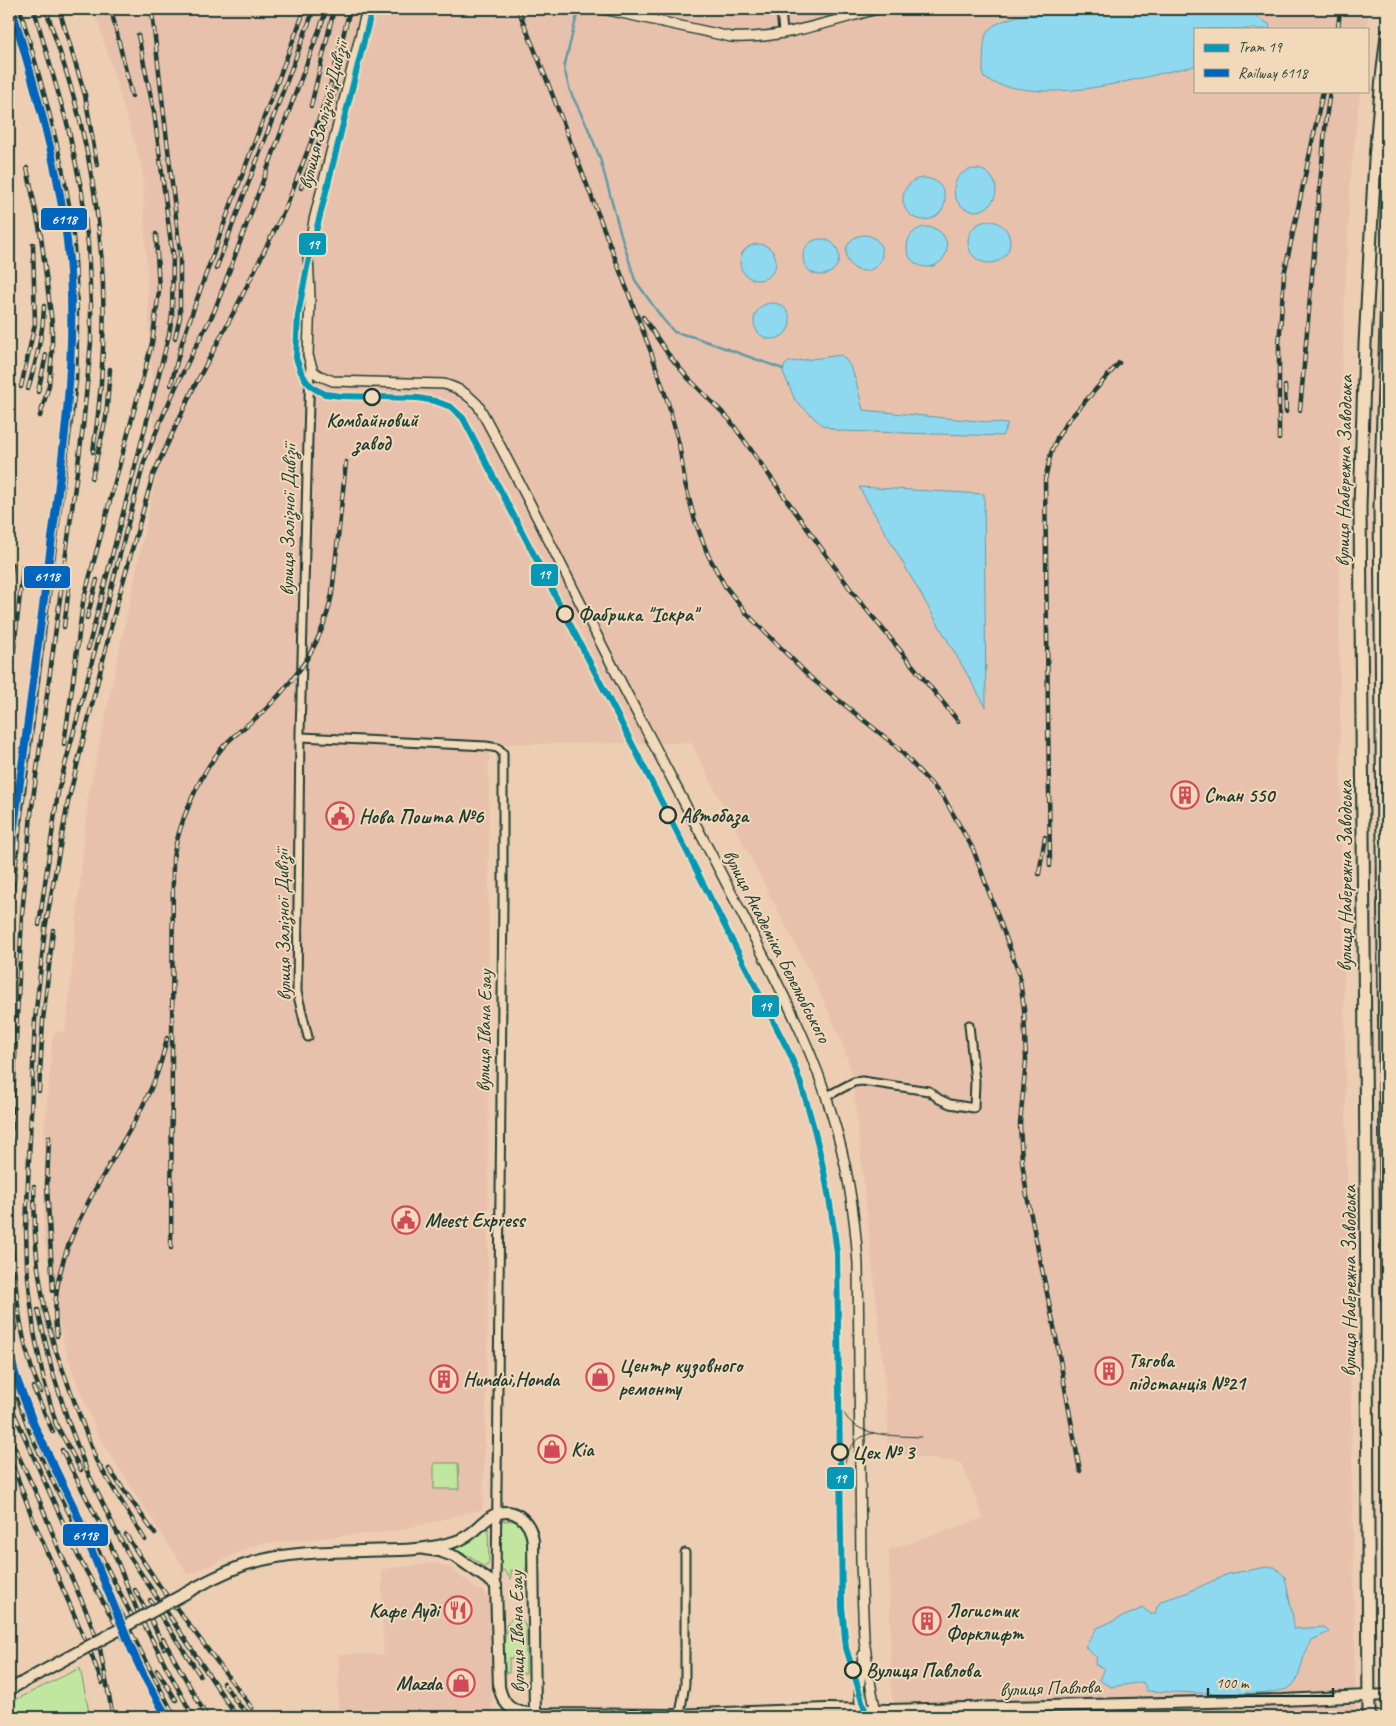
<svg xmlns="http://www.w3.org/2000/svg" width="1396" height="1726" viewBox="0 0 1396 1726" font-family="Caveat,sans-serif">
	<rect width="100%" height="100%" fill="#edceb3"/>
	<filter id="ink" filterUnits="userSpaceOnUse"><feTurbulence type="fractalNoise" baseFrequency=".02" numOctaves="2"/><feDisplacementMap in="SourceGraphic" scale="10" xChannelSelector="R" yChannelSelector="G"/><feConvolveMatrix kernelMatrix="1 2 1 2 8 2 1 2 1" color-interpolation-filters="sRGB"/></filter>
	<g filter="url(#ink)">
		<g fill="#e8c1ac">
			<path d="M94 9H1369L1367 29H1195V91H1360L1350 184 1341 396 1339 604 1341 805 1356 1711 1283 1714 1286 1717H898L891 1693 889 1550 983 1518 962 1463 886 1453 888 1429 884 1373 852 1074 845 1050 818 988 691 743 489 744 488 1326 483 1509 397 1531 258 1544 188 1575 99 1437 79 1389 63 1341 44 1239V1135L53 1034 66 1030 88 798 156 477 142 167Z"/>
			<path d="M435 1563 453 1569 463 1579 467 1580 476 1589 483 1590 490 1600 492 1715 498 1717H391V1709L338 1711 339 1654H383L382 1569Z"/>
		</g>
		<g fill="#c0e6a0" stroke="#70926a">
			<path d="M434 1463H458L459 1489H434Z"/>
			<path d="M501 1521C505 1521 509 1520 513 1521 534 1527 527 1564 524 1580H520V1570H511V1579H510L506 1572 500 1568Z"/>
			<path d="M488 1528 489 1562 487 1566H483L473 1558 454 1549 468 1543Z"/>
			<path d="M513 1618C521 1618 524 1620 526 1628V1673H520V1659L509 1658V1673H503V1653L507 1623Z"/>
			<path d="M80 1668 90 1717H9V1703Z"/>
			<path d="M1356 1711V1717H1286L1282 1714Z"/>
		</g>
		<g fill="#8fd9f0" stroke="#629ba5">
			<path d="M1054 9H1260L1256 17 1269 24 1270 29H1195V66C1135 78 1076 99 1015 88 1003 86 993 84 983 77 983 67 983 43 986 34 992 18 1038 12 1054 9Z"/>
			<circle cx="975" cy="190" r="21"/>
			<circle cx="924" cy="199" r="21"/>
			<circle cx="989" cy="242" r="21"/>
			<circle cx="927" cy="247" r="20"/>
			<circle cx="864" cy="253" r="18"/>
			<circle cx="821" cy="257" r="18"/>
			<circle cx="758" cy="262" r="18"/>
			<circle cx="772" cy="321" r="18"/>
			<path d="M841 355C856 367 858 393 863 410L1008 424 1002 436 839 431 822 425 795 400 783 372 784 366 789 362Z"/>
			<path d="M859 487 984 494 986 707Z"/>
			<path d="M1267 1567H1275L1285 1577 1293 1617V1629L1324 1627 1329 1632 1312 1640C1310 1645 1307 1649 1305 1654 1300 1666 1301 1680 1289 1688 1275 1697 1169 1692 1147 1691L1143 1682 1111 1687 1099 1680 1104 1668 1095 1665 1097 1658 1085 1647 1097 1628 1143 1608 1151 1614H1155L1157 1607 1161 1601 1186 1593 1228 1574Z"/>
		</g>
		<g fill="none" stroke-linecap="round" stroke-linejoin="round">
			<path stroke="#629ba5" stroke-width="2.5" d="M578 11 564 68 570 91 588 128 600 158 619 228 635 280 662 318 674 332 694 337 783 369"/>
			<g stroke="#1f3d34" stroke-width="11">
				<g id="minor">
					<path d="M781 9 783 33"/>
					<path d="M301 737 486 746 498 748 503 753V898L496 1585"/>
					<path d="M308 1037 297 992 300 733 310 365"/>
					<path d="M827 1096 854 1082 862 1081 929 1091 939 1099 950 1104 974 1108 975 1081 969 1025"/>
					<path d="M680 1714 685 1684V1553"/>
				</g>
			</g>
			<g stroke="#1f3d34" stroke-width="12">
				<g id="tertiary">
					<path d="M367 9 314 220 308 255 310 297 308 355 313 371 318 375 333 381 444 384C459 388 467 394 478 405 536 510 587 620 644 726 683 800 722 874 760 949 788 1003 815 1056 832 1115 847 1163 855 1214 858 1264L861 1562 864 1639 871 1687 877 1717"/>
					<path d="M603 9 731 37C777 40 832 21 877 9"/>
					<path d="M863 1655C861 1676 856 1696 863 1717"/>
				</g>
			</g>
			<g stroke="#1f3d34" stroke-width="14">
				<g id="secondary">
					<path d="M424 1549 439 1551 456 1557 496 1585 499 1687C504 1709 514 1712 535 1714L674 1715 826 1709 889 1710 1283 1700 1387 1695"/>
					<path d="M362 1551C390 1550 419 1551 446 1544 456 1542 466 1538 474 1531 480 1526 485 1520 492 1516 513 1505 530 1519 533 1541L535 1714"/>
					<path d="M9 1690 25 1681"/>
				</g>
			</g>
			<g stroke="#1f3d34" stroke-width="15">
				<g id="primary">
					<path d="M1387 295 1380 507 1387 1297"/>
					<path d="M1369 1717 1366 1158 1360 507 1365 344 1375 159 1382 78 1387 35"/>
				</g>
			</g>
			<use href="#minor" stroke="#f1d9b9" stroke-width="7"/>
			<use href="#tertiary" stroke="#f1d9b9" stroke-width="9"/>
			<use href="#secondary" stroke="#f1d9b9" stroke-width="10"/>
			<use href="#primary" stroke="#f1d9b9" stroke-width="11"/>
			<g stroke="#1f3d34" stroke-width="1">
				<path d="M840 1403C848 1439 893 1435 921 1437"/>
				<path d="M844 1467C847 1449 855 1436 874 1433"/>
			</g>
			<g stroke="#1f3d34" stroke-width="4.5">
				<g id="rail">
					<path d="M46 9C58 47 72 86 81 125 107 233 110 342 93 452"/>
					<path d="M59 9 85 95 97 165"/>
					<path d="M111 9 132 96"/>
					<path d="M518 9 546 78 651 352 668 403 679 444 685 483 695 521 708 555 725 586 748 615 811 678 896 746 944 798 973 849 1019 973 1024 1009 1026 1061 1020 1124 1022 1161 1027 1196 1055 1332 1080 1471"/>
					<path d="M707 9 733 13 793 9"/>
					<path d="M152 12 180 252V317L175 338"/>
					<path d="M1338 29 1340 9"/>
					<path d="M138 35 154 112 173 259"/>
					<path d="M311 106 334 9"/>
					<path d="M27 168 41 236 52 323V353L49 385 40 416"/>
					<path d="M301 188 321 137 337 84"/>
					<path d="M216 269 314 9"/>
					<path d="M643 317 668 354 688 378 729 419 854 594 958 721"/>
					<path d="M171 385 182 342 202 285 232 202 305 9"/>
					<path d="M1285 386 1286 412"/>
					<path d="M21 387 35 324 33 244"/>
					<path d="M28 389C36 361 43 335 44 306"/>
					<path d="M38 392 46 355"/>
					<path d="M1300 410 1326 118 1330 91"/>
					<path d="M1279 439V345L1284 275 1323 91"/>
					<path d="M92 478 106 418 110 369"/>
					<path d="M9 592 12 564"/>
					<path d="M87 618 97 580"/>
					<path d="M64 627 69 587"/>
					<path d="M88 649 169 335 172 315 173 252"/>
					<path d="M73 681 83 602 152 343 159 291 156 234"/>
					<path d="M9 693 23 567"/>
					<path d="M64 744 74 674"/>
					<path d="M1050 866 1045 480 1051 453 1057 438 1066 423 1119 363"/>
					<path d="M1039 874 1045 837"/>
					<path d="M39 925 58 792 144 462C164 410 187 361 214 312L327 9"/>
					<path d="M9 929 20 823 76 381C78 324 78 267 70 211 59 142 39 75 20 9"/>
					<path d="M39 1091 43 1020 53 930"/>
					<path d="M49 1137 47 1185 53 1291"/>
					<path d="M34 1186 35 1234 38 1268 45 1312 55 1349 96 1460 145 1540"/>
					<path d="M11 1228C15 1283 18 1342 41 1392"/>
					<path d="M11 1234 10 1199 13 1100 22 915 31 814 83 427 91 342V305L88 244 82 193 68 127 34 9"/>
					<path d="M171 1248 173 858C179 823 199 775 222 748 235 733 251 723 265 710 299 676 323 642 332 594L346 462"/>
					<path d="M9 1298 15 1329"/>
					<path d="M38 1310 52 1370 68 1421 87 1471 115 1529 130 1557 237 1717"/>
					<path d="M57 1336C42 1241 122 1161 155 1079 160 1066 164 1052 167 1038"/>
					<path d="M9 1374 29 1430 56 1488 175 1717"/>
					<path d="M33 1387 53 1432"/>
					<path d="M9 1402 79 1558 143 1674"/>
					<path d="M55 1422 81 1470"/>
					<path d="M57 1427 44 1381 34 1332 27 1267 26 1228 35 1020 45 929 68 802 116 607 153 475 193 389 237 306 286 207 314 134 331 83 350 9"/>
					<path d="M9 1436 38 1497 58 1547 88 1615 100 1649 113 1717"/>
					<path d="M62 1450 111 1546 139 1615 193 1717"/>
					<path d="M9 1455 34 1522 92 1656 102 1683"/>
					<path d="M109 1469 155 1534"/>
					<path d="M64 1484 136 1624"/>
					<path d="M126 1535 159 1585 252 1708"/>
					<path d="M135 1590 151 1619 164 1648"/>
					<path d="M150 1600 200 1675"/>
					<path d="M163 1639 207 1717"/>
					<path d="M157 1670 176 1700"/>
					<path d="M223 1683 239 1705 252 1717"/>
				</g>
			</g>
			<use href="#rail" stroke="#f1d9b9" stroke-width="2.5" stroke-dasharray="8" stroke-linecap="butt"/>
			<g stroke="#1f3d34" stroke-width="14" stroke-linecap="butt">
				<path id="secondary-bridge" d="M25 1681 208 1581C222 1574 236 1567 251 1563 287 1552 325 1552 362 1551"/>
			</g>
			<use href="#secondary-bridge" stroke="#f1d9b9" stroke-width="10"/>
			<g stroke="#f1d9b9" stroke-width="11">
				<g id="rail-1">
					<path d="M9 866C22 767 35 667 48 568 61 470 76 371 70 272 64 182 37 95 12 9"/>
					<path d="M9 1351 16 1377 34 1425 76 1512 131 1648 143 1674 167 1717"/>
				</g>
			</g>
			<use href="#rail-1" stroke="#0065bd" stroke-width="8"/>
			<g stroke="#f1d9b9" stroke-width="10">
				<path id="tram-1" d="M372 9 307 267 298 315 296 358 301 372 307 382 315 389 325 394 341 396 418 398 435 401 451 407 463 418 626 732 791 1056C815 1120 829 1185 837 1253L842 1607 846 1648 867 1717"/>
			</g>
			<use href="#tram-1" stroke="#0599b7" stroke-width="6"/>
		</g>
	</g>
	<defs>
		<g id="building-ring" transform="scale(1.4375)"><circle r="9.5" fill="#f1d9b9" stroke="#d1495b" stroke-width="1.5"/><path d="M-4-6H4V6H1V3H-1V6H-4ZM-2.5-4.3h1.7v1.8h-1.7ZM.8-4.3h1.7v1.8H.8ZM-2.5-1h1.7V.8h-1.7ZM.8-1h1.7V.8H.8Z" fill="#d1495b"/></g>
		<g id="civic-ring" transform="scale(1.4375)"><circle r="9.5" fill="#f1d9b9" stroke="#d1495b" stroke-width="1.5"/><path d="M-.6-6.5H3V-4.5H.6V-3L4-1V1h2V6H-6V1h2V-1L-.6-3ZM-1.2 2.5V6h2.4V2.5Z" fill="#d1495b"/></g>
		<g id="shop-ring" transform="scale(1.4375)"><circle r="9.5" fill="#f1d9b9" stroke="#d1495b" stroke-width="1.5"/><path d="M-5-2.5h2.3a2.7 3.5 0 0 1 5.4 0H5L5.5 6h-11ZM-1.5-2.5h3a1.5 2.3 0 0 0-3 0Z" fill="#d1495b"/></g>
		<g id="restaurant-ring" transform="scale(1.4375)"><circle r="9.5" fill="#f1d9b9" stroke="#d1495b" stroke-width="1.5"/><path d="M-5-6h1v4h1v-4h1v4h1v-4h1v5L-1.5 .5V6h-2V.5L-5-1ZM5-6V6H3V1.5H1.5Q1.5-4 5-6Z" fill="#d1495b"/></g>
	</defs>
	<g fill-rule="evenodd">
		<use href="#building-ring" x="1185" y="795"/>
		<use href="#civic-ring" x="340" y="816"/>
		<use href="#civic-ring" x="406" y="1220"/>
		<use href="#building-ring" x="1109" y="1371"/>
		<use href="#shop-ring" x="600" y="1377"/>
		<use href="#building-ring" x="444" y="1379"/>
		<use href="#shop-ring" x="552" y="1449"/>
		<use href="#restaurant-ring" x="458" y="1610"/>
		<use href="#building-ring" x="927" y="1621"/>
		<use href="#shop-ring" x="461" y="1683"/>
	</g>
	<g fill="#f1d9b9" stroke="#1f3d34" stroke-width="2.5">
		<circle cx="372" cy="397" r="8"/>
		<circle cx="565" cy="614" r="8"/>
		<circle cx="668" cy="815" r="8"/>
		<circle cx="840" cy="1452" r="8"/>
		<circle cx="853" cy="1670" r="8"/>
	</g>
	<g text-anchor="middle" dominant-baseline="central" stroke-width="4" stroke-linejoin="round" paint-order="stroke">
		<g font-size="20" fill="#1f3d34" stroke="#f1d9b9">
			<text transform="translate(323 115) rotate(-76)">вулиця Залізної Дивізії</text>
			<text transform="translate(1344 471) rotate(-89)">вулиця Набережна Заводська</text>
			<text transform="translate(288 520) rotate(-89)">вулиця Залізної Дивізії</text>
			<text transform="translate(1345 876) rotate(-90)">вулиця Набережна Заводська</text>
			<text transform="translate(283 925) rotate(-91)">вулиця Залізної Дивізії</text>
			<text transform="translate(777 946) rotate(63)">вулиця Академіка Белелюбського</text>
			<text transform="translate(484 1031) rotate(-89)">вулиця Івана Езау</text>
			<text transform="translate(1349 1281) rotate(-90)">вулиця Набережна Заводська</text>
			<text transform="translate(517 1632) rotate(-91)">вулиця Івана Езау</text>
			<text transform="translate(1050 1688) rotate(-2)">вулиця Павлова</text>
		</g>
		<g font-size="20" font-weight="bold" fill="#1f3d34" stroke="#f1d9b9" text-anchor="start">
			<text x="372" y="420" text-anchor="middle">Комбайновий<tspan x="372" dy="23">завод</tspan></text>
			<text x="578" y="614">Фабрика "Іскра"</text>
			<text x="680" y="815">Автобаза</text>
			<text x="852" y="1452">Цех № 3</text>
			<text x="866" y="1670">Вулиця Павлова</text>
		</g>
		<g font-size="20" font-weight="bold" fill="#1f3d34" stroke="#f1d9b9" text-anchor="start">
			<text x="1204" y="795">Стан 550</text>
			<text x="359" y="816">Нова Пошта №6</text>
			<text x="425" y="1220">Meest Express</text>
			<text x="1128" y="1360">Тягова<tspan x="1128" dy="23">пiдстанцiя №21</tspan></text>
			<text x="619" y="1365">Центр кузовного<tspan x="619" dy="23">ремонту</tspan></text>
			<text x="463" y="1379">Hundai,Honda</text>
			<text x="571" y="1449">Kia</text>
			<text x="439" y="1610" text-anchor="end">Кафе Ауді</text>
			<text x="946" y="1610">Логистик<tspan x="946" dy="23">Форклифт</tspan></text>
			<text x="442" y="1683" text-anchor="end">Mazda</text>
		</g>
	</g>
	<g stroke="#f1d9b9" stroke-width="2">
		<rect x="40" y="207" width="48" height="24" rx="5" fill="#0065bd"/>
		<rect x="298" y="232" width="29" height="24" rx="5" fill="#0599b7"/>
		<rect x="530" y="563" width="29" height="24" rx="5" fill="#0599b7"/>
		<rect x="23" y="565" width="48" height="24" rx="5" fill="#0065bd"/>
		<rect x="751" y="994" width="29" height="24" rx="5" fill="#0599b7"/>
		<rect x="826" y="1466" width="29" height="24" rx="5" fill="#0599b7"/>
		<rect x="62" y="1523" width="47" height="24" rx="5" fill="#0065bd"/>
	</g>
	<g font-size="14" text-anchor="middle" font-weight="bold" fill="#fff">
		<text x="64" y="224">6118</text>
		<text x="313" y="249">19</text>
		<text x="544" y="579">19</text>
		<text x="47" y="581">6118</text>
		<text x="765" y="1011">19</text>
		<text x="840" y="1483">19</text>
		<text x="85" y="1540">6118</text>
	</g>
	<rect width="1396" height="1726" fill="none" stroke="#f1d9b9" stroke-width="30"/>
	<rect x="15" y="15" width="1366" height="1696" fill="none" stroke="#1f3d34" stroke-width="2" filter="url(#ink)"/>
	<rect x="1194" y="28" width="175" height="65" fill="#f1d9b9" stroke="#9d9b84"/>
	<rect x="1204" y="44" width="25" height="8" fill="#0599b7" stroke="#9d9b84"/>
	<text x="1238" y="52" font-size="15" fill="#1f3d34">Tram 19</text>
	<rect x="1204" y="69" width="25" height="8" fill="#0065bd" stroke="#9d9b84"/>
	<text x="1238" y="78" font-size="15" fill="#1f3d34">Railway 6118</text>
	<path d="M1208 1688v8h125v-8" fill="none" stroke="#1f3d34" stroke-width="2.5"/>
	<text x="1216" y="1688" font-size="15" fill="#1f3d34" stroke="#f1d9b9" stroke-width="4" paint-order="stroke">100 m</text>
</svg>
